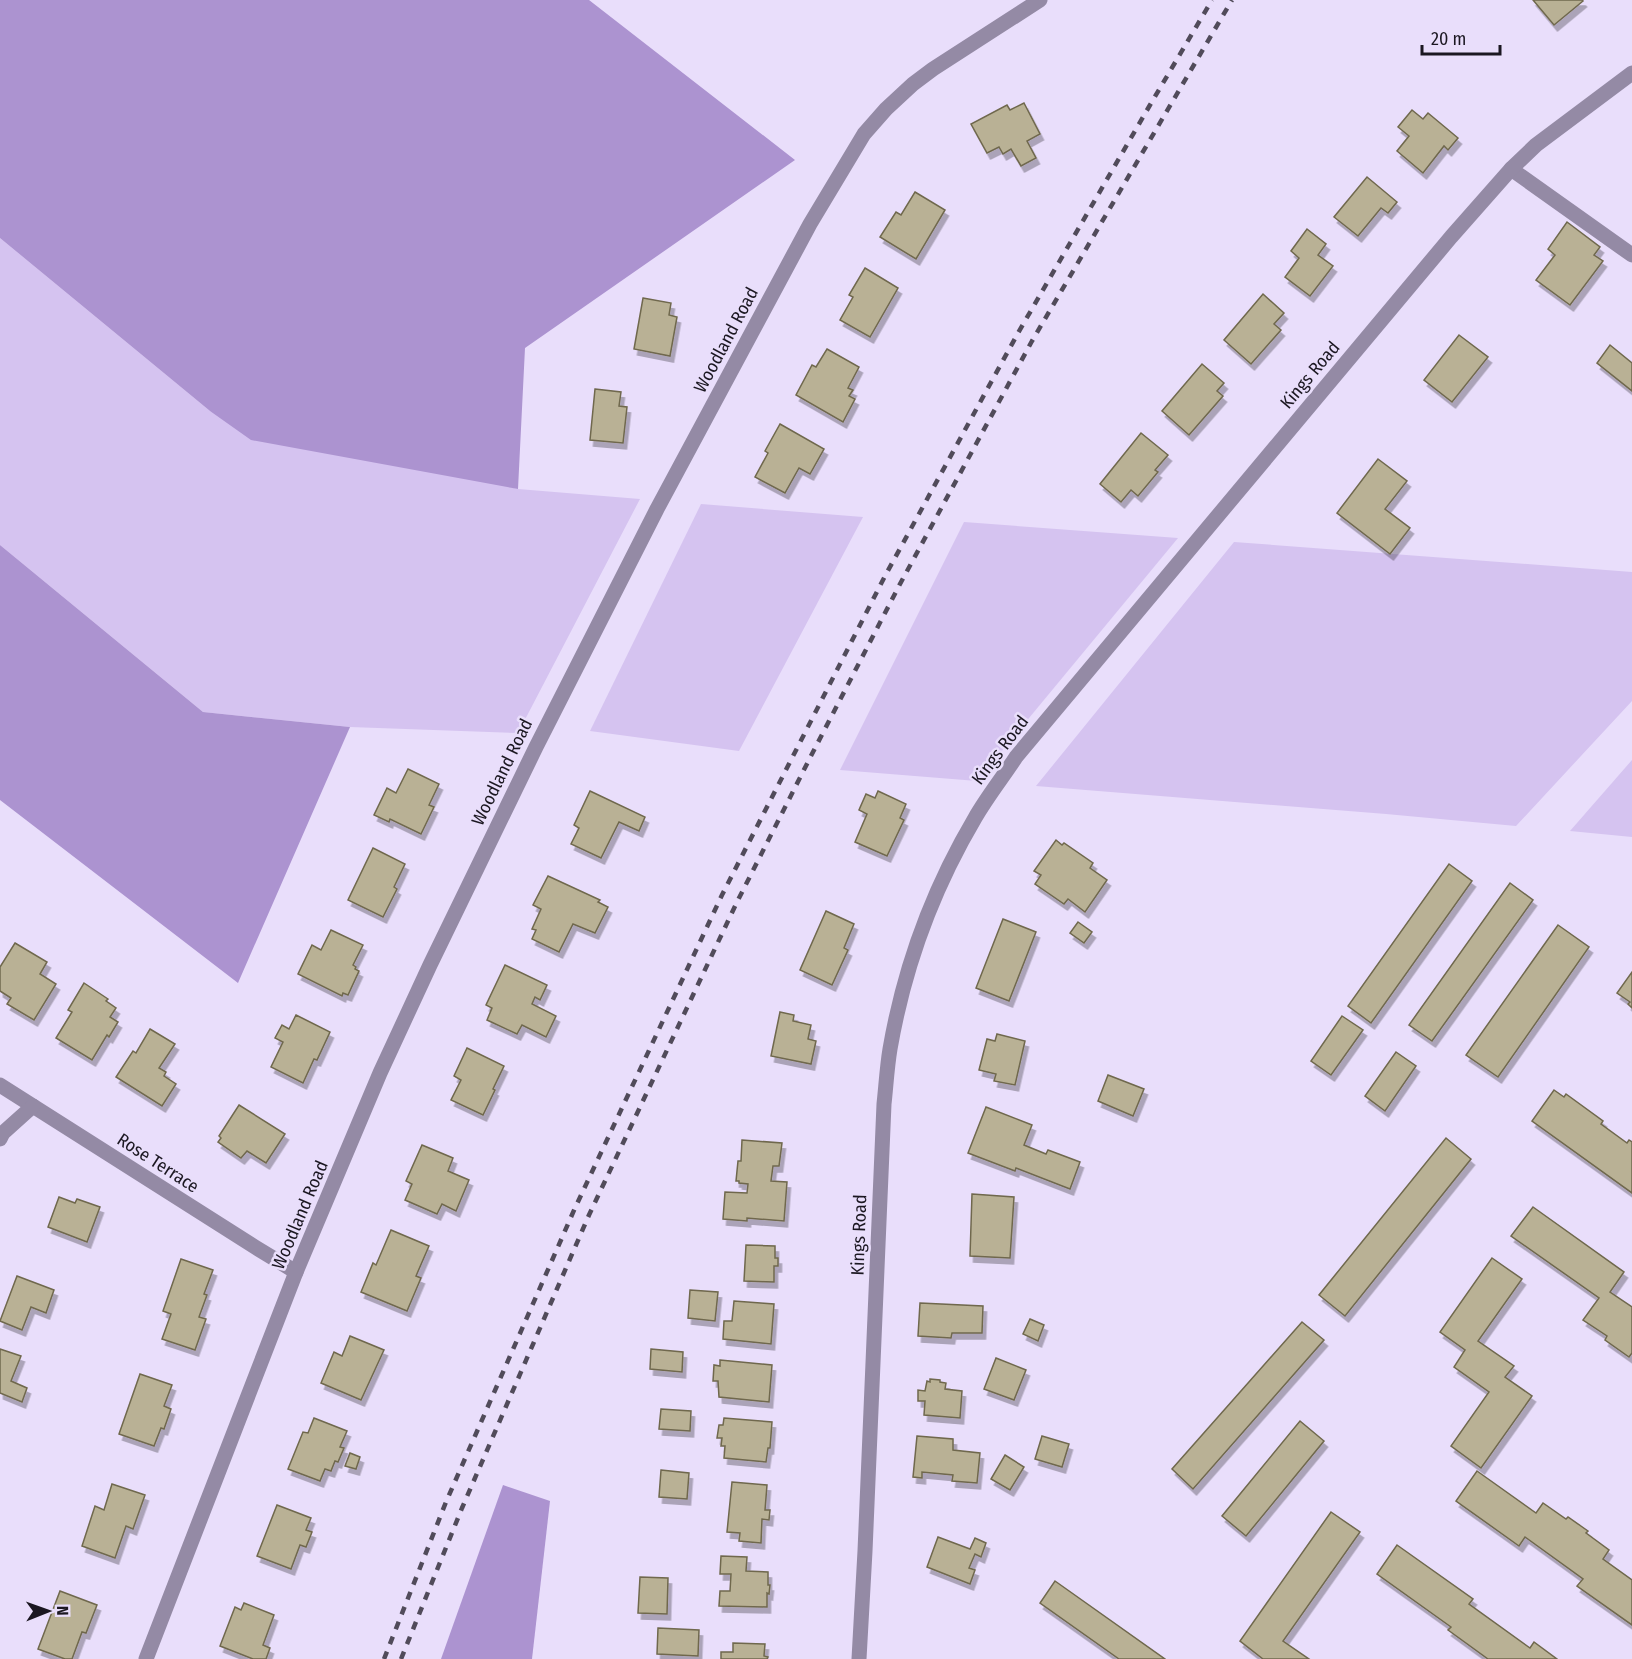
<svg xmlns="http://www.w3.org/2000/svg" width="1632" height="1659" viewBox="0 0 1632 1659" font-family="'Fira Sans Condensed',sans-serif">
	<defs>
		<filter id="shadow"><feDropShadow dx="3.5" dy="6" stdDeviation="0" flood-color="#0004"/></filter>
	</defs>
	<rect width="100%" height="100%" fill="#e9defb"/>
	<g fill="#d5c3f0">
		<path d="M0 238 210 411 518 489 640 499 518 733 350 727 203 712 0 545Z"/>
		<path d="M701 504 863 517 739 751 590 731Z"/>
		<path d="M964 522 1178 538 977 781 840 770Z"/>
		<path d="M1234 542 1632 572V701L1516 826 1386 814 1036 786Z"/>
		<path d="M1632 760V837L1570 831Z"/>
	</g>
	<g fill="#ac93d0">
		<path d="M0 0H589L795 160 525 348 518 489 251 440 210 411 0 238Z"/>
		<path d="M0 545 203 712 350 727 238 983 0 800Z"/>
		<path d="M503 1485 550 1501 532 1659H441Z"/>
	</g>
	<g fill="#b9b195" stroke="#6f684d" stroke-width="1.5" filter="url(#shadow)">
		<path d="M1533 0H1582L1583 1 1554 25Z"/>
		<path d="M1024 103 1040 134 1027 141 1036 158 1021 166 1011 149 1003 154 999 147 987 153 971 124 1007 105 1010 110Z"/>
		<path d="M1412 110 1423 119 1428 113 1458 138 1448 150 1444 146 1423 173 1397 151 1409 136 1398 127Z"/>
		<path d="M1367 177 1397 202 1388 213 1381 208 1358 236 1334 217Z"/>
		<path d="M915 192 945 210 916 259 880 237 896 212 901 215Z"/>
		<path d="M1567 222 1600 247 1594 255 1603 261 1570 305 1536 280 1555 255 1548 249Z"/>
		<path d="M1307 229 1326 244 1318 255 1333 266 1310 296 1285 277 1299 258 1291 251Z"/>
		<path d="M865 268 898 288 870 337 840 320 853 297 849 295Z"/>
		<path d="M1263 294 1284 313 1274 324 1281 330 1251 364 1224 340Z"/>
		<path d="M643 298 671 303 669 315 677 317 670 356 634 349Z"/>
		<path d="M1459 335 1488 357 1452 402 1424 380Z"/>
		<path d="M1610 345 1632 363V391L1597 363Z"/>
		<path d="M827 349 859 367 848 388 853 390 849 396 855 399 843 422 796 395 812 365 816 367Z"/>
		<path d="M1202 364 1224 383 1217 391 1223 396 1189 435 1162 411Z"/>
		<path d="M595 389 621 392 619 406 627 407 623 443 590 440Z"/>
		<path d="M780 424 824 449 810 474 799 468 785 493 755 477 768 453 765 451Z"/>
		<path d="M1141 433 1168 455 1155 470 1158 472 1138 496 1131 490 1121 502 1100 484Z"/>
		<path d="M1378 459 1407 481 1385 509 1410 528 1390 554 1337 513Z"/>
		<path d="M408 769 439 784 429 805 434 807 421 834 390 819 389 822 374 815 387 788 396 793Z"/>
		<path d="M590 791 645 817 639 831 619 822 601 858 571 844 579 828 574 825Z"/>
		<path d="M878 791 906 804 900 818 904 820 887 856 855 842 867 814 859 810 866 794 875 798Z"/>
		<path d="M1056 840 1062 845 1064 843 1093 863 1090 868 1107 880 1085 912 1068 899 1064 904 1035 884 1041 875 1034 871Z"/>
		<path d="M373 848 405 864 394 887 397 889 383 917 348 900Z"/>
		<path d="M1449 864 1472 881 1371 1023 1348 1006Z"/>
		<path d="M548 876 600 900 598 902 608 907 595 933 573 924 559 952 532 939 536 930 532 929 541 909 533 905Z"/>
		<path d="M1510 883 1533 900 1432 1041 1409 1025Z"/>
		<path d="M826 911 854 924 844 948 848 950 832 985 800 970Z"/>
		<path d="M1003 919 1036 932 1009 1001 976 988Z"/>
		<path d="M1078 922 1092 932 1084 943 1070 933Z"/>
		<path d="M1558 925 1589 947 1498 1077 1466 1055Z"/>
		<path d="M331 930 363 945 353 965 356 967 355 969 359 971 348 995 343 993 342 996 298 974 312 945 321 950Z"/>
		<path d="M15 943 47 962 40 974 56 984 34 1020 7 1004 11 998 0 991V967Z"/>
		<path d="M505 965 547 985 540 1000 535 997 532 1004 556 1016 546 1037 522 1025 517 1034 487 1020 492 1008 486 1005Z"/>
		<path d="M1632 972V1008L1628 1004 1630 1002 1617 993Z"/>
		<path d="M84 983 108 999 106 1001 116 1008 110 1017 118 1022 109 1037 107 1035 92 1060 56 1038 72 1012 68 1010Z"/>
		<path d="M780 1012 794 1015 793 1021 811 1025 808 1039 816 1041 811 1064 771 1056Z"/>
		<path d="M296 1015 330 1032 317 1060 314 1059 303 1083 271 1067 283 1042 275 1038 282 1025 289 1029Z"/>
		<path d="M1342 1016 1363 1030 1331 1075 1311 1061Z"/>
		<path d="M150 1029 175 1044 159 1068 166 1072 164 1076 176 1084 162 1106 116 1077 133 1051 136 1053Z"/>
		<path d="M997 1034 1025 1041 1015 1085 994 1081 996 1074 979 1070 987 1039 995 1041Z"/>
		<path d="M467 1048 504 1066 493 1089 495 1090 483 1115 451 1100 461 1080 454 1076Z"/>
		<path d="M1396 1052 1416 1066 1385 1111 1365 1096Z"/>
		<path d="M1108 1075 1144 1089 1133 1116 1098 1101Z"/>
		<path d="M1554 1090 1564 1097 1566 1094 1603 1121 1601 1124 1627 1143 1629 1140 1632 1142V1193L1532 1121Z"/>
		<path d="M239 1105 285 1134 266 1163 247 1151 241 1158 218 1142 221 1138 219 1136Z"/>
		<path d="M986 1107 1032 1125 1024 1145 1046 1154 1048 1150 1080 1162 1070 1189 1016 1168 1015 1171 968 1153Z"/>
		<path d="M1446 1138 1471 1159 1345 1316 1319 1295Z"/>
		<path d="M742 1140 782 1143 779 1166H773L771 1181 787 1182 784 1221 747 1218V1221L723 1219 725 1192 747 1193 748 1184 739 1183V1181H736L738 1161H741Z"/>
		<path d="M422 1145 453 1158 448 1171 469 1180 456 1211 442 1204 437 1214 405 1200 412 1184 406 1181Z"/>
		<path d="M972 1194 1014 1197 1010 1258 970 1256Z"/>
		<path d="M59 1197 75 1203 77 1199 100 1207 87 1242 48 1227Z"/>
		<path d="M1533 1207 1624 1272 1610 1292 1632 1307V1353L1629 1357 1605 1340 1607 1336 1583 1320 1599 1298 1511 1236Z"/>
		<path d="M391 1230 429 1246 416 1276 421 1278 407 1311 361 1292 373 1263 376 1265Z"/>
		<path d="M746 1245 775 1246V1258H778V1266H774V1282L744 1281Z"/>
		<path d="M1492 1258 1522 1279 1478 1341 1514 1366 1505 1377 1532 1396 1481 1468 1451 1446 1489 1392 1454 1367 1465 1350 1440 1332Z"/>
		<path d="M181 1259 213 1270 204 1294 207 1295 199 1317 206 1319 195 1350 162 1339 171 1314 163 1311Z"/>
		<path d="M17 1276 54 1290 46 1313 31 1307 22 1330 0 1321Z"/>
		<path d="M690 1290 718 1292 715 1321 688 1318Z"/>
		<path d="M734 1301 774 1304 771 1344 723 1339 724 1321H732Z"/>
		<path d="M920 1303 983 1306 982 1333H952L951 1338 918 1336Z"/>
		<path d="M1030 1319 1044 1325 1038 1341 1023 1334Z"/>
		<path d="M1302 1322 1324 1340 1193 1489 1172 1469Z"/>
		<path d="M350 1336 384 1350 361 1400 321 1383 334 1352 342 1356Z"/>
		<path d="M0 1349 21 1356 11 1381 27 1388 22 1402 0 1393Z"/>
		<path d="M651 1349 683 1352 682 1372 650 1369Z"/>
		<path d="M996 1358 1026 1370 1014 1400 984 1389Z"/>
		<path d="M720 1360 772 1365 769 1402 719 1397 718 1381H713L714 1365 720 1366Z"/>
		<path d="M140 1374 172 1385 164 1406 171 1409 164 1429 161 1428 154 1446 119 1434Z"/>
		<path d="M930 1379 940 1380V1382L946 1383 945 1389 962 1391 960 1418 924 1415 925 1401H918V1390L925 1391 927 1381 930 1382Z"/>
		<path d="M661 1409 691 1411 690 1431 659 1429Z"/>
		<path d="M314 1418 347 1431 340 1447 344 1448 338 1462 335 1461 331 1471 325 1469 320 1481 288 1469 303 1432 308 1433Z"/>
		<path d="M724 1418 772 1422 770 1448H768L766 1462 724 1458 725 1446H721L722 1438H717L719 1425H723Z"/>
		<path d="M1300 1421 1324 1441 1246 1536 1222 1516Z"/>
		<path d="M917 1436 953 1439V1450L980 1453 977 1483 952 1481 953 1475 922 1472V1478L913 1477Z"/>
		<path d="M1042 1436 1069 1444 1062 1467 1035 1459Z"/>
		<path d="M350 1453 360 1457 356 1469 345 1466Z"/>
		<path d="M1005 1455 1024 1467 1010 1490 991 1479Z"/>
		<path d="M661 1470 689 1473 687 1499 659 1497Z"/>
		<path d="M1477 1471 1536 1513 1543 1503 1566 1519 1568 1517 1588 1531 1586 1533 1609 1550 1603 1559 1632 1580V1625L1577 1586 1583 1579 1525 1537 1519 1546 1456 1501Z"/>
		<path d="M732 1482 767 1485 765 1510H770L769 1520 762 1519 761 1543 739 1541 740 1533 727 1532Z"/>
		<path d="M112 1484 145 1495 133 1529 126 1526 115 1558 82 1546 95 1506 104 1510Z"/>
		<path d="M277 1505 311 1518 306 1530 312 1532 306 1547 300 1545 291 1569 257 1556Z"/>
		<path d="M1331 1512 1360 1532 1283 1641 1309 1659H1263L1240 1641Z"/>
		<path d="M938 1537 970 1549 975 1538 986 1543 981 1557 975 1554 969 1568 975 1570 970 1584 927 1567Z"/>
		<path d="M1397 1545 1473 1599 1469 1604 1530 1648 1534 1642 1557 1659H1488L1448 1630 1451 1627 1377 1574Z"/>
		<path d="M721 1556 747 1557 746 1571 768 1572V1585H770L769 1594 767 1593V1607L719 1606 720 1591H730L731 1574H720Z"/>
		<path d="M640 1577 668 1578 667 1614 638 1613Z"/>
		<path d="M1055 1581 1165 1659H1119L1040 1603Z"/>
		<path d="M60 1591 97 1605 86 1633 82 1632 72 1659H65L38 1649Z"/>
		<path d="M244 1603 274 1615 263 1645 270 1648 266 1659H253L220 1646 235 1607 241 1610Z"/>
		<path d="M658 1628 699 1630 698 1656 657 1654Z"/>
		<path d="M733 1643 765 1644 764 1656 768 1657 767 1659H721V1652H733Z"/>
	</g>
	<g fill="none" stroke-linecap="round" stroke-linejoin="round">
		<g stroke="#948aa5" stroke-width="15">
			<path d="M1511 169 1632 255"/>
			<path d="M0 1085 255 1247 296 1272"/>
			<path d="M0 1139 3 1133 33 1106"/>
			<path d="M146 1659 296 1272 380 1073 430 965 536 747 657 509 810 224 864 134 886 109 913 84 933 69 1040 0"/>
			<path d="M859 1659 865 1551 884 1104C886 1086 887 1067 890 1049 904 968 933 889 975 818 987 797 1003 777 1016 757L1451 237 1511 169 1536 145 1632 73"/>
		</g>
		<g stroke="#514b5a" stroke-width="4.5" stroke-dasharray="8 8" stroke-linecap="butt">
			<path d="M384 1659 446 1502 575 1208 722 895 885 576 1018 333 1150 105 1212 0"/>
			<path d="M401 1659 462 1508 589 1215 737 902 813 752 900 584 1032 341 1232 0"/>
		</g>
	</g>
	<g text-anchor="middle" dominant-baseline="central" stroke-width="5" stroke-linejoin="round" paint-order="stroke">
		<g font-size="18" fill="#1b1721" stroke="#e9defb">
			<text transform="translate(726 340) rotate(-62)">Woodland Road</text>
			<text transform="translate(1310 375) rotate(-50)">Kings Road</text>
			<text transform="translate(1000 750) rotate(-53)">Kings Road</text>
			<text transform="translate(502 772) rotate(-64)">Woodland Road</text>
			<text transform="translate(158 1163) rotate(33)">Rose Terrace</text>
			<text transform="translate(300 1215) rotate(-67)">Woodland Road</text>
			<text transform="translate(859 1235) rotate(-88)">Kings Road</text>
		</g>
	</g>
	<g transform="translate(48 1611) rotate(89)" stroke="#e9defb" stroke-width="4.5" paint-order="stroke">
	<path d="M0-4.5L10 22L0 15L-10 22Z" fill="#1b1721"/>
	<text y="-9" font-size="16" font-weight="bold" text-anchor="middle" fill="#1b1721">N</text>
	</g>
	<path d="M1422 45v9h78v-9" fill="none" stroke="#1b1721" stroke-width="3"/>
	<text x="1431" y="45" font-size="18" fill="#1b1721" stroke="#e9defb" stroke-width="4.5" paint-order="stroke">20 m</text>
</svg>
